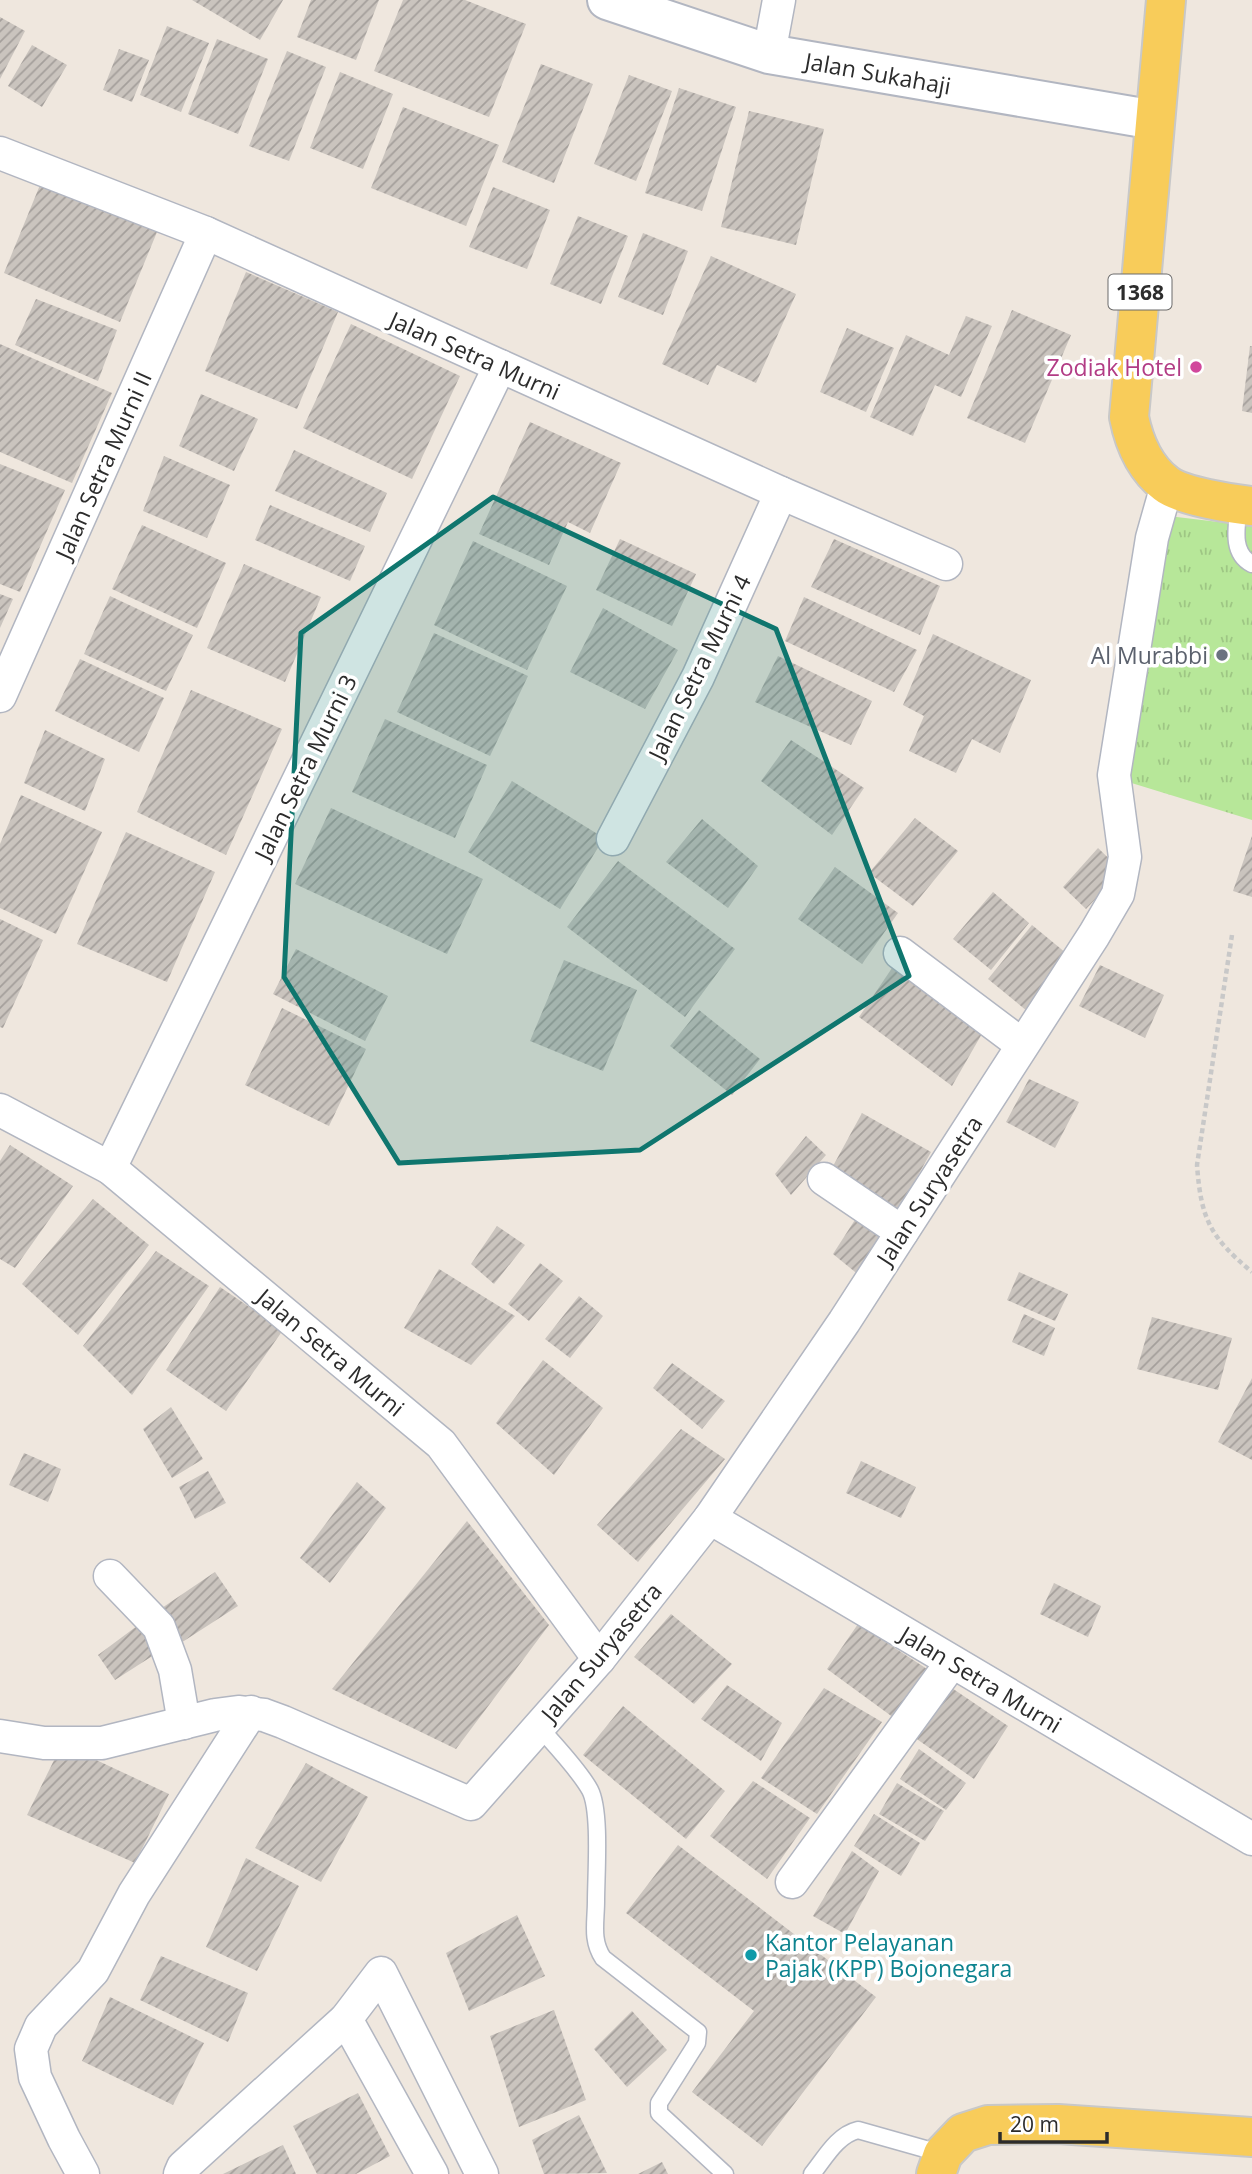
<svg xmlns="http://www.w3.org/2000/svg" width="1252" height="2174" viewBox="0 0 1252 2174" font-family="'Open Sans',sans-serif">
	<defs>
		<pattern id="park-tufts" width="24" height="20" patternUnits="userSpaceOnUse" patternTransform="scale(1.75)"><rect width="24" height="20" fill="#b7e799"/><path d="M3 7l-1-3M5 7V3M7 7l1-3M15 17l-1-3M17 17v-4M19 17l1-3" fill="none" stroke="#9ec684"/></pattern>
		<pattern id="building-hatch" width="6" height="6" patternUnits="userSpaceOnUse" patternTransform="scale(1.75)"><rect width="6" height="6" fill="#cac4be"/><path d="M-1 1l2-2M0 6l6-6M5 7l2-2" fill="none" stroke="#a49f9b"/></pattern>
	</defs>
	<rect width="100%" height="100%" fill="#efe7de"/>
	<path fill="url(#park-tufts)" d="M1160 515 1252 526V820L1125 781Z"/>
	<g fill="url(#building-hatch)">
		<path d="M192 0H283L260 40Z"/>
		<path d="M311 0H379L356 60 297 37Z"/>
		<path d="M403 0H465L526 24 489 117 374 71Z"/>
		<path d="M0 17 25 31 0 79Z"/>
		<path d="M167 26 209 43 181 112 140 95Z"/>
		<path d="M217 39 268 59 238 134 188 114Z"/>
		<path d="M32 45 67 65 42 107 8 86Z"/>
		<path d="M119 49 149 60 132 102 103 90Z"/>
		<path d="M287 51 326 67 289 161 249 146Z"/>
		<path d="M541 64 593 84 554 183 502 162Z"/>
		<path d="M340 72 393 94 363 169 310 148Z"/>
		<path d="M629 75 672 91 636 181 594 164Z"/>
		<path d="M679 88 736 107 702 211 645 193Z"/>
		<path d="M403 107 499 145 466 226 371 188Z"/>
		<path d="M749 111 824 129 796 245 721 227Z"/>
		<path d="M40 185 157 232 120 322 4 273Z"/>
		<path d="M493 187 550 210 527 269 469 247Z"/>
		<path d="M578 216 628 236 601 304 550 284Z"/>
		<path d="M643 233 688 251 663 315 618 297Z"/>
		<path d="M711 256 796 294 756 383 717 365 708 385 662 364Z"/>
		<path d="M246 272 338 312 297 409 205 371Z"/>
		<path d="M36 299 117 330 98 381 15 345Z"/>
		<path d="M1012 310 1071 335 1025 443 967 418Z"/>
		<path d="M966 316 992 326 961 397 935 385 913 436 870 417 906 335 949 355Z"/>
		<path d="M351 324 460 376 412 479 303 428Z"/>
		<path d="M847 328 894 348 866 412 820 392Z"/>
		<path d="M0 344 112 393 72 483 0 452Z"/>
		<path d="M1250 346H1252V413L1242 411Z"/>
		<path d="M201 394 258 419 234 471 179 446Z"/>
		<path d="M530 422 621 463 590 533 568 522 549 565 479 534Z"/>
		<path d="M294 450 387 493 370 532 275 491Z"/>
		<path d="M164 456 230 485 207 538 143 511Z"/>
		<path d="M0 464 65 490 20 592 0 584Z"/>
		<path d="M270 505 365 546 350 581 255 540Z"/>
		<path d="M142 525 226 563 197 628 112 589Z"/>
		<path d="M620 539 696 574 672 626 596 590Z"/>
		<path d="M834 539 940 586 920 635 811 587Z"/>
		<path d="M473 541 567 586 527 670 434 625Z"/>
		<path d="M244 564 321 597 285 682 207 648Z"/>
		<path d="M0 594 13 599 0 628Z"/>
		<path d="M110 596 193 635 166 691 84 654Z"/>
		<path d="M804 597 917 650 894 692 785 641Z"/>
		<path d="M603 608 678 650 645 709 570 672Z"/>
		<path d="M434 633 528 676 490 756 397 712Z"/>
		<path d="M933 634 1031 680 1000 753 972 739 956 773 909 751 924 716 903 705Z"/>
		<path d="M778 656 872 701 851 745 755 702Z"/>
		<path d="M80 659 164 698 139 752 55 711Z"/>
		<path d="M191 690 282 729 226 855 137 812Z"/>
		<path d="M385 719 487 765 455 838 352 792Z"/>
		<path d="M45 730 105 759 85 811 24 783Z"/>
		<path d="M791 740 864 788 832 835 761 781Z"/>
		<path d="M512 781 604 838 560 909 468 852Z"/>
		<path d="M21 795 102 832 56 934 0 908V844Z"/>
		<path d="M331 808 483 879 447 954 295 884Z"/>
		<path d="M915 818 958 851 913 906 869 873Z"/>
		<path d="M702 819 758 866 728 908 666 862Z"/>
		<path d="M126 832 215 872 167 982 77 944Z"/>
		<path d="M1252 836V897L1233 891Z"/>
		<path d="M1098 848 1122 871 1086 909 1063 887Z"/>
		<path d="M618 861 735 949 685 1017 567 927Z"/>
		<path d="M835 867 898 913 862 964 798 919Z"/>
		<path d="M993 892 1029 923 991 970 953 939Z"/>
		<path d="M0 919 43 940 3 1028 0 1027Z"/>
		<path d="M1032 925 1072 958 1027 1011 988 979Z"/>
		<path d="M296 949 388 996 365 1041 273 994Z"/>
		<path d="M564 960 637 990 603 1071 530 1041Z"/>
		<path d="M1100 965 1164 995 1145 1038 1079 1006Z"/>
		<path d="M892 968 983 1032 952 1086 859 1017Z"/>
		<path d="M282 1008 366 1049 329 1126 245 1085Z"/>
		<path d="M699 1010 760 1059 732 1095 670 1046Z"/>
		<path d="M1029 1079 1079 1102 1055 1148 1006 1122Z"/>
		<path d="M862 1113 931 1152 897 1213 827 1177Z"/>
		<path d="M806 1136 826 1155 791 1195 775 1174Z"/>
		<path d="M10 1145 73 1186 15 1268 0 1259V1161Z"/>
		<path d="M93 1199 149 1245 78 1335 22 1284Z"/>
		<path d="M860 1212 889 1233 860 1276 833 1254Z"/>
		<path d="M497 1226 525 1245 494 1284 471 1264Z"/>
		<path d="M156 1251 209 1286 132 1395 83 1346Z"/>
		<path d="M540 1263 563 1281 529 1321 508 1304Z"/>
		<path d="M439 1269 515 1316 471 1365 404 1328Z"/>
		<path d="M1019 1272 1068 1294 1055 1321 1007 1300Z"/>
		<path d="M220 1287 283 1330 226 1411 166 1370Z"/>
		<path d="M579 1296 603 1316 570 1358 545 1339Z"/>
		<path d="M1024 1314 1055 1328 1044 1356 1012 1342Z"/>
		<path d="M1152 1317 1232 1338 1218 1390 1137 1369Z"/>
		<path d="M543 1360 603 1408 554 1475 496 1423Z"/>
		<path d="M672 1363 725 1401 702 1429 653 1388Z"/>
		<path d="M1252 1378V1460L1218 1442Z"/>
		<path d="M171 1407 203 1459 172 1478 143 1429Z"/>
		<path d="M681 1429 725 1459 638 1562 597 1525Z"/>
		<path d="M24 1453 61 1469 48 1502 9 1485Z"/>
		<path d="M861 1461 916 1487 901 1518 846 1493Z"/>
		<path d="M208 1471 226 1503 195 1519 179 1487Z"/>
		<path d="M357 1482 386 1508 330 1583 300 1558Z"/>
		<path d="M467 1521 549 1625 456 1749 332 1689Z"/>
		<path d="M215 1572 238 1606 173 1648 153 1614Z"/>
		<path d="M1054 1583 1101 1606 1088 1637 1040 1614Z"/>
		<path d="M671 1614 732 1664 694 1704 634 1657Z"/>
		<path d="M858 1624 927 1669 894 1718 827 1669Z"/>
		<path d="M137 1626 157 1653 115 1680 98 1655Z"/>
		<path d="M943 1682 1008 1726 974 1779 911 1735Z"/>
		<path d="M727 1685 782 1723 761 1761 701 1719Z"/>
		<path d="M824 1688 882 1722 817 1814 761 1778Z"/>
		<path d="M623 1706 725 1791 686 1839 583 1755Z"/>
		<path d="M62 1744 169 1794 135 1863 27 1815Z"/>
		<path d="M919 1749 966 1783 946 1810 900 1779Z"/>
		<path d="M306 1763 368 1797 321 1882 255 1848Z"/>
		<path d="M753 1781 810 1818 767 1879 710 1836Z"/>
		<path d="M897 1783 944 1811 925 1841 879 1814Z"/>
		<path d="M874 1814 920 1843 901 1876 854 1846Z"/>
		<path d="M678 1845 876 1997 762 2146 692 2092 754 2011 626 1913Z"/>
		<path d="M852 1851 879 1871 845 1934 813 1916Z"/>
		<path d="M246 1858 299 1886 257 1971 206 1947Z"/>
		<path d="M517 1915 545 1976 469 2011 446 1953Z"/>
		<path d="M161 1956 248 1993 228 2042 140 2000Z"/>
		<path d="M110 1997 204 2043 173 2105 82 2061Z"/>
		<path d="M554 2010 586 2100 519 2127 490 2036Z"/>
		<path d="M632 2011 667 2050 627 2087 594 2049Z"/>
		<path d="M358 2093 390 2156 356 2174H317L293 2126Z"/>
		<path d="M579 2115 607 2173 544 2174 532 2140Z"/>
		<path d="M283 2145 296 2174H223Z"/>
		<path d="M662 2162 668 2174H638Z"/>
	</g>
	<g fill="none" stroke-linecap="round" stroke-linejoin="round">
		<g stroke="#b2b6c1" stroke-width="19">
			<g id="lane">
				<path d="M1239 505C1237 525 1230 553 1252 564"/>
				<path d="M539 1727C554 1744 579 1770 590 1790 601 1811 596 1875 596 1901 596 1922 591 1940 603 1958L698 2032 697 2043 659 2103V2113L725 2174"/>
				<path d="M812 2174C825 2158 837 2135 858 2130L943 2154"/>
			</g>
		</g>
		<g stroke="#b2b6c1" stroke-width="35">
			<g id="street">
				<path d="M769 54 779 0"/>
				<path d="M0 153 206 233 781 493 946 564"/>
				<path d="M0 696 206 233"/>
				<path d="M613 839 698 677 781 493"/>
				<path d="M900 953 1021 1044"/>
				<path d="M0 1110 110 1168 441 1444 599 1659"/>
				<path d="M110 1168 500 366"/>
				<path d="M824 1179 902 1232"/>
				<path d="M710 1518 1252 1839"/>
				<path d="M110 1576 159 1627 175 1670 184 1723"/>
				<path d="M0 1736 44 1743H102L215 1715 238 1712 264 1715 283 1722 471 1804 599 1659 710 1518 844 1322 1094 935 1118 894 1125 857 1114 775 1152 538 1167 485"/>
				<path d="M792 1882 952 1662"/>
				<path d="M346 2019 432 2174"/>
				<path d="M83 2174 64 2139 35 2077 31 2049 41 2026 93 1971 134 1894 251 1712"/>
				<path d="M180 2174 183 2167 346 2019 381 1973 482 2174"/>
			</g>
		</g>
		<g stroke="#b2b6c1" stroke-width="42">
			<path id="secondary" d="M607 0 769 54 1155 120"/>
		</g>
		<g stroke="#c8c8c8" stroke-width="42">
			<g id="primary">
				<path d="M1166 0 1129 417C1134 442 1145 468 1166 484 1181 496 1232 504 1252 506"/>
				<path d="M936 2174 943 2154 963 2133 988 2125 1058 2124 1252 2137"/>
			</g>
		</g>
		<path stroke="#c8c8c8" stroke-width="4.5" stroke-dasharray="5 3.5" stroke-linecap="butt" d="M1232 935 1197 1165C1201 1219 1210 1237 1252 1272"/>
		<use href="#lane" stroke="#fff" stroke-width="16"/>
		<use href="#street" stroke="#fff" stroke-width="32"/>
		<use href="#secondary" stroke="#fff" stroke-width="38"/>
		<use href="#primary" stroke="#f8cc5a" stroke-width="38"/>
	</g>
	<path fill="#0f766e" fill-opacity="0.2" stroke="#0f766e" stroke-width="5" stroke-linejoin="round" d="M493 497 776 629 909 976 640 1150 399 1163 284 977 301 633Z"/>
	<circle fill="#d1479c" stroke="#fff" stroke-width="2.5" cx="1196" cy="367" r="7"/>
	<circle fill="#6b7280" stroke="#fff" stroke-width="2.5" cx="1222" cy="655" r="7"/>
	<circle fill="#0f9aa8" stroke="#fff" stroke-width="2.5" cx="751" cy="1955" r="7"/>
	<g text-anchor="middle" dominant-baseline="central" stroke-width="7" stroke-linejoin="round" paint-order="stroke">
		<rect fill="#fff" stroke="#6b6b6b" stroke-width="2" x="1108.5" y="274.5" width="63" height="35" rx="5"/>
		<g font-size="21" font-weight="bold" fill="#2c2c2c">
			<text x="1140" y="292">1368</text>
		</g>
		<g font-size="23" fill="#2c2c2c" stroke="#fff">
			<text transform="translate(878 73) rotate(10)">Jalan Sukahaji</text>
			<text transform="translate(475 355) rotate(24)">Jalan Setra Murni</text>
			<text transform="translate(103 465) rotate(-66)">Jalan Setra Murni II</text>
			<text transform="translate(699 667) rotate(-64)">Jalan Setra Murni 4</text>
			<text transform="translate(305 767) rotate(-64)">Jalan Setra Murni 3</text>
			<text transform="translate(929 1190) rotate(-57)">Jalan Suryasetra</text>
			<text transform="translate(331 1352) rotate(40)">Jalan Setra Murni</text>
			<text transform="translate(601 1652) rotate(-50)">Jalan Suryasetra</text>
			<text transform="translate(981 1679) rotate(31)">Jalan Setra Murni</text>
		</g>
		<g font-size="23" fill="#b23c85" stroke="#fff" text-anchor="end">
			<text x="1182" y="367">Zodiak Hotel</text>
		</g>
		<g font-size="23" fill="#5b616d" stroke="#fff" text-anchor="end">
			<text x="1208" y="655">Al Murabbi</text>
		</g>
		<g font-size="23" fill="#0d838f" stroke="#fff" text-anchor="start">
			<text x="765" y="1942">Kantor Pelayanan<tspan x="765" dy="26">Pajak (KPP) Bojonegara</tspan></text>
		</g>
	</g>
	<path d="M1000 2132v10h107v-10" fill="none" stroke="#2c2c2c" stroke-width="3.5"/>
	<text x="1010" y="2132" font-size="21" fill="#2c2c2c" stroke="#ffffff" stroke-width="5" paint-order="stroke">20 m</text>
</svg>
